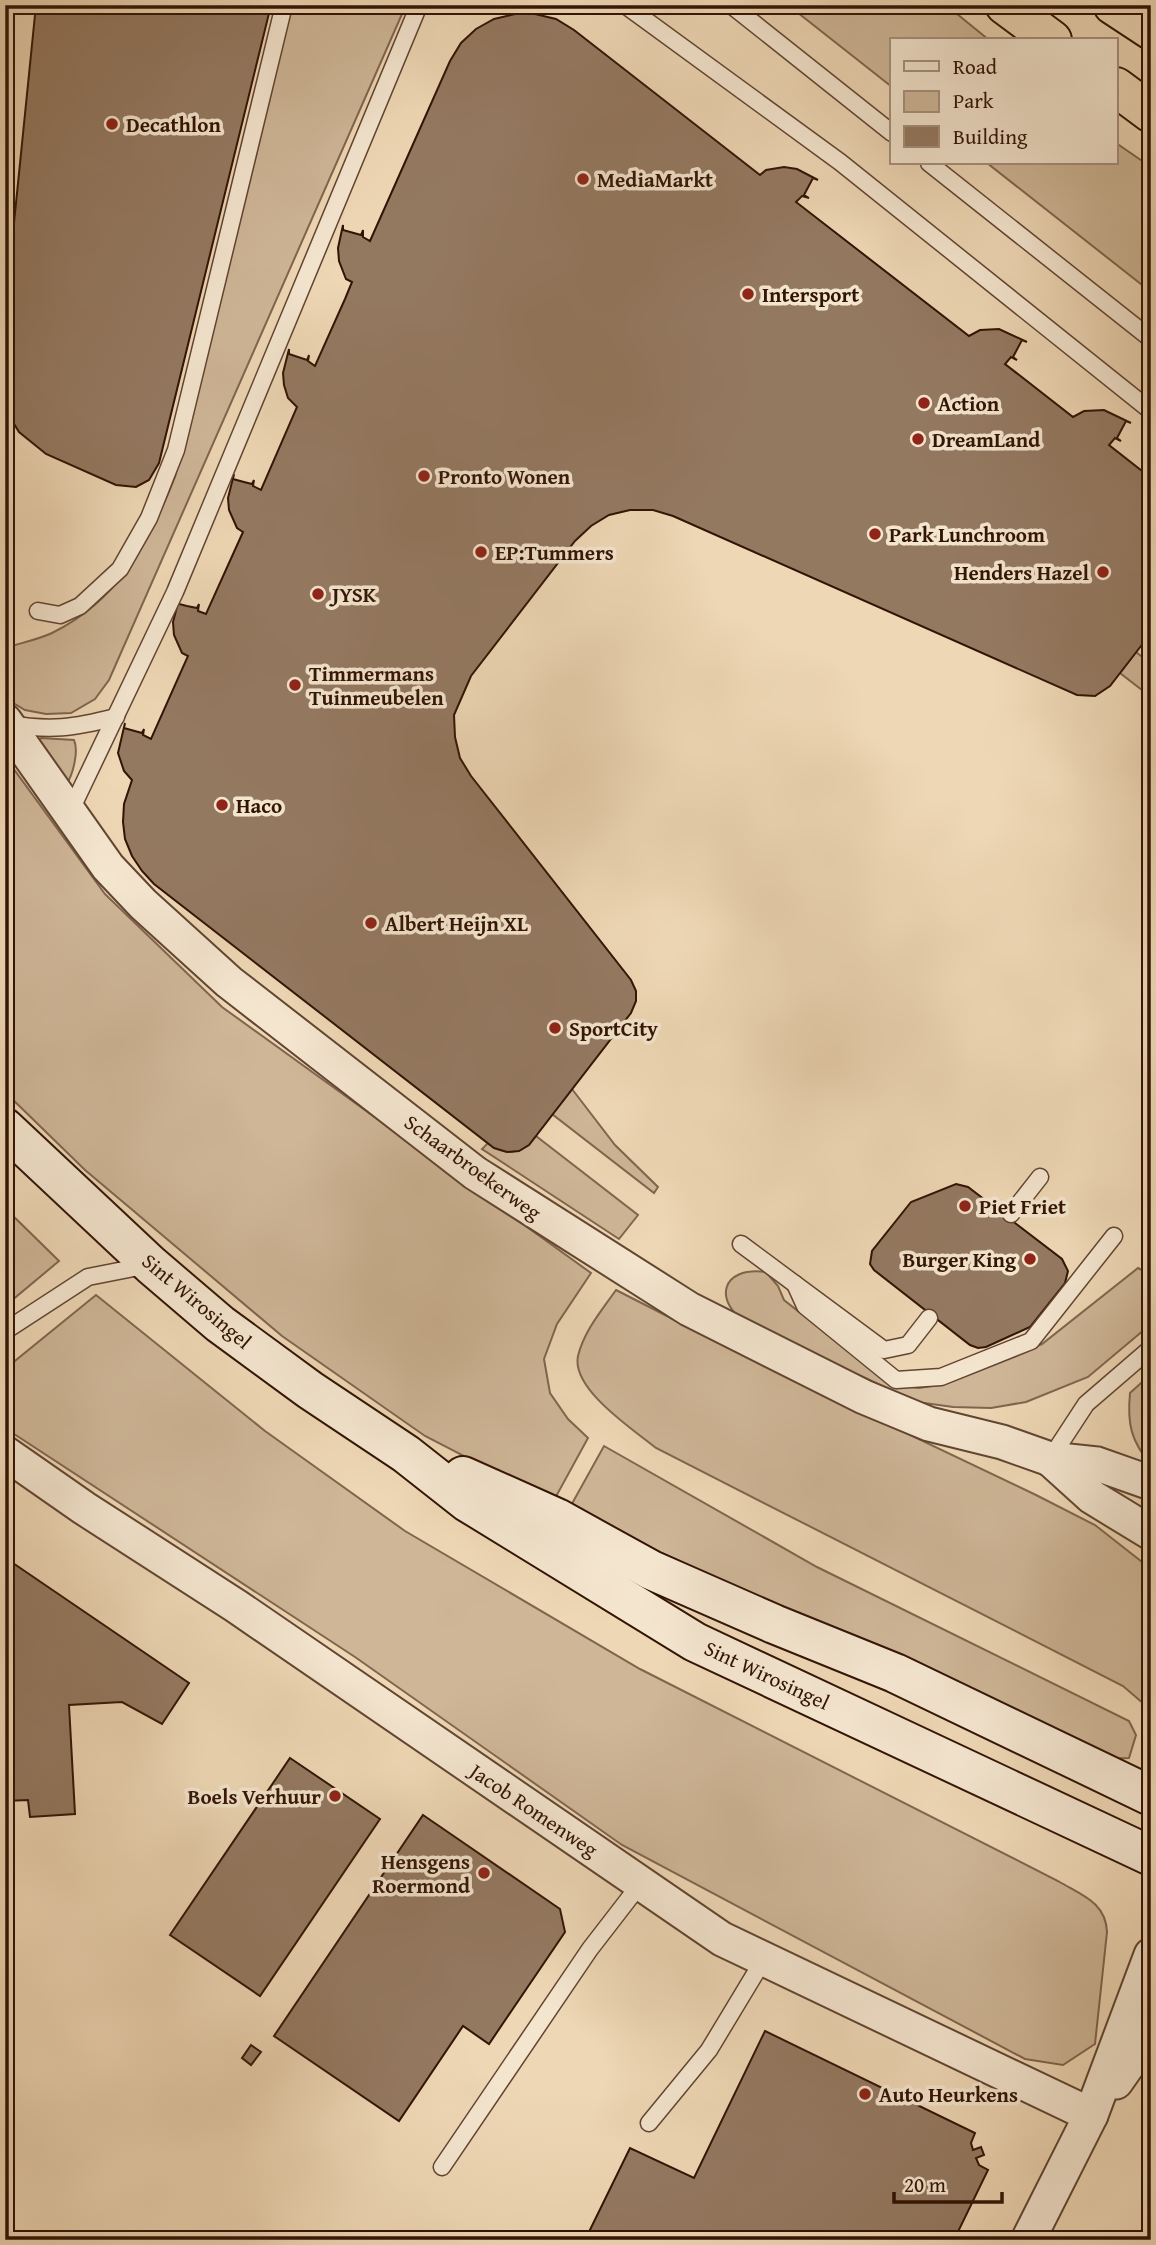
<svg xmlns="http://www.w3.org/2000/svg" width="1156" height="2245" viewBox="0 0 1156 2245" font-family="'Gentium Book Plus',serif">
	<rect width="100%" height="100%" fill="#eed7b5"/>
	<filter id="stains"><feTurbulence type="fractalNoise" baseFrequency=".00286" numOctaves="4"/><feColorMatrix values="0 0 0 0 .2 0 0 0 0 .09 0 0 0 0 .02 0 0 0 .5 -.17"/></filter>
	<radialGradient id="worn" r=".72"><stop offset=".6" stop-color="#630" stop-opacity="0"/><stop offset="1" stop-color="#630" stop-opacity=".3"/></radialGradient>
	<g fill="#ceb697" stroke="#80654e" stroke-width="2">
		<path d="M290 5H406L109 680 95 699 71 713 46 714 25 710 5 698V648C20 643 37 640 52 633 119 600 149 543 175 477Z"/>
		<path d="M788 5H946L989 40H892V87Z"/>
		<path d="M1116 143 1151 167V292L987 163H1116Z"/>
		<path d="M1136 652 1151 664V697L1120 673Z"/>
		<path d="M41 738 74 740C79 751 73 775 66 785L35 742Z"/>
		<path d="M5 757 105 894 222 1007 591 1273 557 1324 544 1359 550 1393 568 1419 588 1438 553 1502 425 1436 282 1336 85 1170 5 1092Z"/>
		<path d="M572 1089 615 1145 658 1187 654 1193 552 1114Z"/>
		<path d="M536 1136 638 1215 619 1239 482 1149 488 1143C506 1157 522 1154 536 1136Z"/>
		<path d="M5 1208 59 1261 5 1306Z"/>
		<path d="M1138 1268 1151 1275V1324L1088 1377 1026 1402 991 1408 953 1407 917 1402 748 1324C713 1302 720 1266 766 1272L778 1286 784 1300 891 1384 919 1388 938 1385 1042 1344Z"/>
		<path d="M616 1290 761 1364 1036 1495 1095 1525 1151 1569V1710L1123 1686 656 1448C634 1430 571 1389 578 1356 584 1331 602 1310 616 1290Z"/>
		<path d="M96 1295 265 1431 405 1531 640 1669 1058 1881C1081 1895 1106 1902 1107 1932L1095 2044 1063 2065 1025 2059 622 1845 355 1657 5 1428V1369Z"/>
		<path d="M1151 1374V1399L1146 1406 1151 1428V1465C1131 1441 1127 1424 1130 1393Z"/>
		<path d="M604 1446 817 1567 1129 1721 1136 1735 1129 1758 1097 1759 569 1509Z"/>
	</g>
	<g fill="#947961" stroke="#321405" stroke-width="2">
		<path d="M36 5H271L159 463 149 480 136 487 116 485 46 454 19 432 5 409V312Z"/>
		<path d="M515 14H535L556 19 574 30 760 175 766 170 784 167 797 169 818 180 813 178 804 195 809 198 802 196 796 202 969 336 980 330 999 329 1027 342 1022 340 1013 357 1017 360 1011 357 1005 364 1073 417 1084 411 1104 410 1131 423 1126 421 1117 438 1121 441 1115 438 1109 445 1151 478V633L1110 686 1095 696 1077 695 673 516 653 510H630L609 515 591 526 575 541 471 676 454 715 455 737 460 758 471 776 631 980 636 991V1001L631 1013 529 1145 519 1151 507 1152 494 1148 154 884 142 871 132 856 125 839 123 822 124 804 132 780 124 771 118 753 125 723 124 728 142 733 144 729 143 735 151 739 188 656 182 653 174 635 173 622 179 599V604L187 606 197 608 199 604 198 611 206 614 243 532 237 528 229 510 228 498 234 474 233 479 244 482 252 484 254 480 253 486 261 490 297 407 288 398 284 385 283 373 289 349V354L307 360 309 355 308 361 315 366 345 299 352 282 346 279 339 261 338 248 343 225V230L361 235 363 230V237L370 241 450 61 461 43 476 29 494 19Z"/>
		<path d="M956 1184 968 1187 1062 1259 1068 1271 1065 1283 1030 1327 986 1347 978 1348 970 1345 874 1270 870 1264 872 1251 911 1202Z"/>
		<path d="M7 1559 189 1683 162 1724 122 1702 69 1705 75 1814 30 1817 28 1800 5 1801Z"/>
		<path d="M290 1758 380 1819 260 1996 170 1935Z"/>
		<path d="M423 1815 560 1909 565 1932 489 2044 463 2026 399 2121 274 2036Z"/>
		<path d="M5 2031H8L11 2068 5 2079Z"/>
		<path d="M765 2031 975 2133 971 2143 973 2150 981 2147 984 2155 976 2158 979 2165 988 2170 954 2240H585L630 2148 694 2178Z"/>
		<path d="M251 2045 261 2052 251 2065 242 2058Z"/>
		<path d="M1151 2215V2240H1138Z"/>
	</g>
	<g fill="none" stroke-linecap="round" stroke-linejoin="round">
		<g stroke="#614531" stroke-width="19">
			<g id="lane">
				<path d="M625 5 840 162 1151 411"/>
				<path d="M731 5 892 133"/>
				<path d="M929 163 1151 339"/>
				<path d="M38 611 60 615 80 606 120 569 149 518 176 450 284 5"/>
				<path d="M8 724C51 731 73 728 116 717"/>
				<path d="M70 812 175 592 419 5"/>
				<path d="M1011 1214 1040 1177"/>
				<path d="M741 1244 884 1350 908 1345 929 1318"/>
				<path d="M795 1284 805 1306 896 1380 941 1377 1031 1341 1114 1236"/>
				<path d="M5 1331 88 1277 149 1265"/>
				<path d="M1050 1459 1086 1404 1151 1348"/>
				<path d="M649 2123 709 2050 764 1959"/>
				<path d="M442 2167 590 1949 641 1883"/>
			</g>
		</g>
		<g stroke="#614531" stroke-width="37">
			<g id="street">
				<path d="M5 721 108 867 143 904 229 982 475 1173 689 1309 864 1397 929 1424 1002 1442 1050 1459 1097 1464 1151 1483"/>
				<path d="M5 1453 84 1508 236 1606 722 1939 1091 2115"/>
				<path d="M1050 1459 1092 1497 1151 1533"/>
				<path d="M1116 2082 1151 2032"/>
				<path d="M1028 2240 1091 2115 1151 1955"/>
			</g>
		</g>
		<g stroke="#321405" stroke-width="42">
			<g id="secondary">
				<path d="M5 1128 151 1265 220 1324 310 1390 406 1454 467 1502 695 1642 1151 1856"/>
				<path d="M463 1476 557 1518 651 1570 774 1624 895 1673 1151 1796"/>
			</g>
		</g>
		<g stroke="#321405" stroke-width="42">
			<g id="highway">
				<path d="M1005 5 1052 40"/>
				<path d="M1113 5 1151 30"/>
				<path d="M1116 87 1151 113"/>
			</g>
		</g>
		<use href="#lane" stroke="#f4e5cf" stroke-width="16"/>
		<use href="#street" stroke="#f4e5cf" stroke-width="33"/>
		<use href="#secondary" stroke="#f4e5cf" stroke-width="38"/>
		<use href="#highway" stroke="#eed7b5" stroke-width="38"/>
	</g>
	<g fill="#8f2418" stroke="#f4e5cf" stroke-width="2.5">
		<circle cx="112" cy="124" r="7"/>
		<circle cx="583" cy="179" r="7"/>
		<circle cx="748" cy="294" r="7"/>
		<circle cx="924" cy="403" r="7"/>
		<circle cx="918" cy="439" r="7"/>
		<circle cx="424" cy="476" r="7"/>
		<circle cx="875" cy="534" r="7"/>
		<circle cx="481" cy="552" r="7"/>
		<circle cx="1103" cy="572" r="7"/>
		<circle cx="318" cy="594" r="7"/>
		<circle cx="295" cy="685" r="7"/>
		<circle cx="222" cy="805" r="7"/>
		<circle cx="371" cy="923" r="7"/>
		<circle cx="555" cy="1028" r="7"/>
		<circle cx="965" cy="1206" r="7"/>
		<circle cx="1030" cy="1259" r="7"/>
		<circle cx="335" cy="1796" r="7"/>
		<circle cx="484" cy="1873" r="7"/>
		<circle cx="865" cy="2094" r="7"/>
	</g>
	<g text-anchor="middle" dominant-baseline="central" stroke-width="7" stroke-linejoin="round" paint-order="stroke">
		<g font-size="21" font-weight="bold" fill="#321405" stroke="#f4e5cf" text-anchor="start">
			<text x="126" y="124">Decathlon</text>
			<text x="597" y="179">MediaMarkt</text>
			<text x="762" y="294">Intersport</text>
			<text x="938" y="403">Action</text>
			<text x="932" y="439">DreamLand</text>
			<text x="438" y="476">Pronto Wonen</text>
			<text x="889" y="534">Park Lunchroom</text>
			<text x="495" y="552">EP:Tummers</text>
			<text x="1089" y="572" text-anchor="end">Henders Hazel</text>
			<text x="332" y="594">JYSK</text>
			<text x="309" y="673">Timmermans<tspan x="309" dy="24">Tuinmeubelen</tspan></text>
			<text x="236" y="805">Haco</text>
			<text x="385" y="923">Albert Heijn XL</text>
			<text x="569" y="1028">SportCity</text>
			<text x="979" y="1206">Piet Friet</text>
			<text x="1016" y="1259" text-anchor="end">Burger King</text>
			<text x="321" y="1796" text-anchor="end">Boels Verhuur</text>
			<text x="470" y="1861" text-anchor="end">Hensgens<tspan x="470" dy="24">Roermond</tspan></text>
			<text x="879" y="2094">Auto Heurkens</text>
		</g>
		<g font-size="21" fill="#321405" stroke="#f4e5cf">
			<text transform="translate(473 1167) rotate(36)">Schaarbroekerweg</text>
			<text transform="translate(197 1301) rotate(40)">Sint Wirosingel</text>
			<text transform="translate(767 1675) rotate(25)">Sint Wirosingel</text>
			<text transform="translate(534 1810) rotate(34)">Jacob Romenweg</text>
		</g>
	</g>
	<rect width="1156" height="2245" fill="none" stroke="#eed7b5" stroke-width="28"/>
	<rect x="7" y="7" width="1142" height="2231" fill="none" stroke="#321405" stroke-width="3.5"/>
	<rect x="14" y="14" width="1128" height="2217" fill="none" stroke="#321405" stroke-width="2"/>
	<rect x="890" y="38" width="228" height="126" fill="#f4e5cf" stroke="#a6917e" stroke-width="2"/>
	<rect x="904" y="61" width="35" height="10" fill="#f4e5cf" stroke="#a6917e" stroke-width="2"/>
	<text x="953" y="74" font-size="21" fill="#321405">Road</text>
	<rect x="904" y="91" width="35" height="21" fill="#ceb697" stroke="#a6917e" stroke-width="2"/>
	<text x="953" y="108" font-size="21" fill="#321405">Park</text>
	<rect x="904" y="126" width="35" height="21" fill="#947961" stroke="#a6917e" stroke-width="2"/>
	<text x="953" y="144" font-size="21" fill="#321405">Building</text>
	<path d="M894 2192v10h108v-10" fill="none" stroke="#321405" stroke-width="3.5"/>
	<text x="904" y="2192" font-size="21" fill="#321405" stroke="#f4e5cf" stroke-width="5" paint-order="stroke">20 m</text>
	<rect width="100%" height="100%" filter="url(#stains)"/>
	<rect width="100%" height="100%" fill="url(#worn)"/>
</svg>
